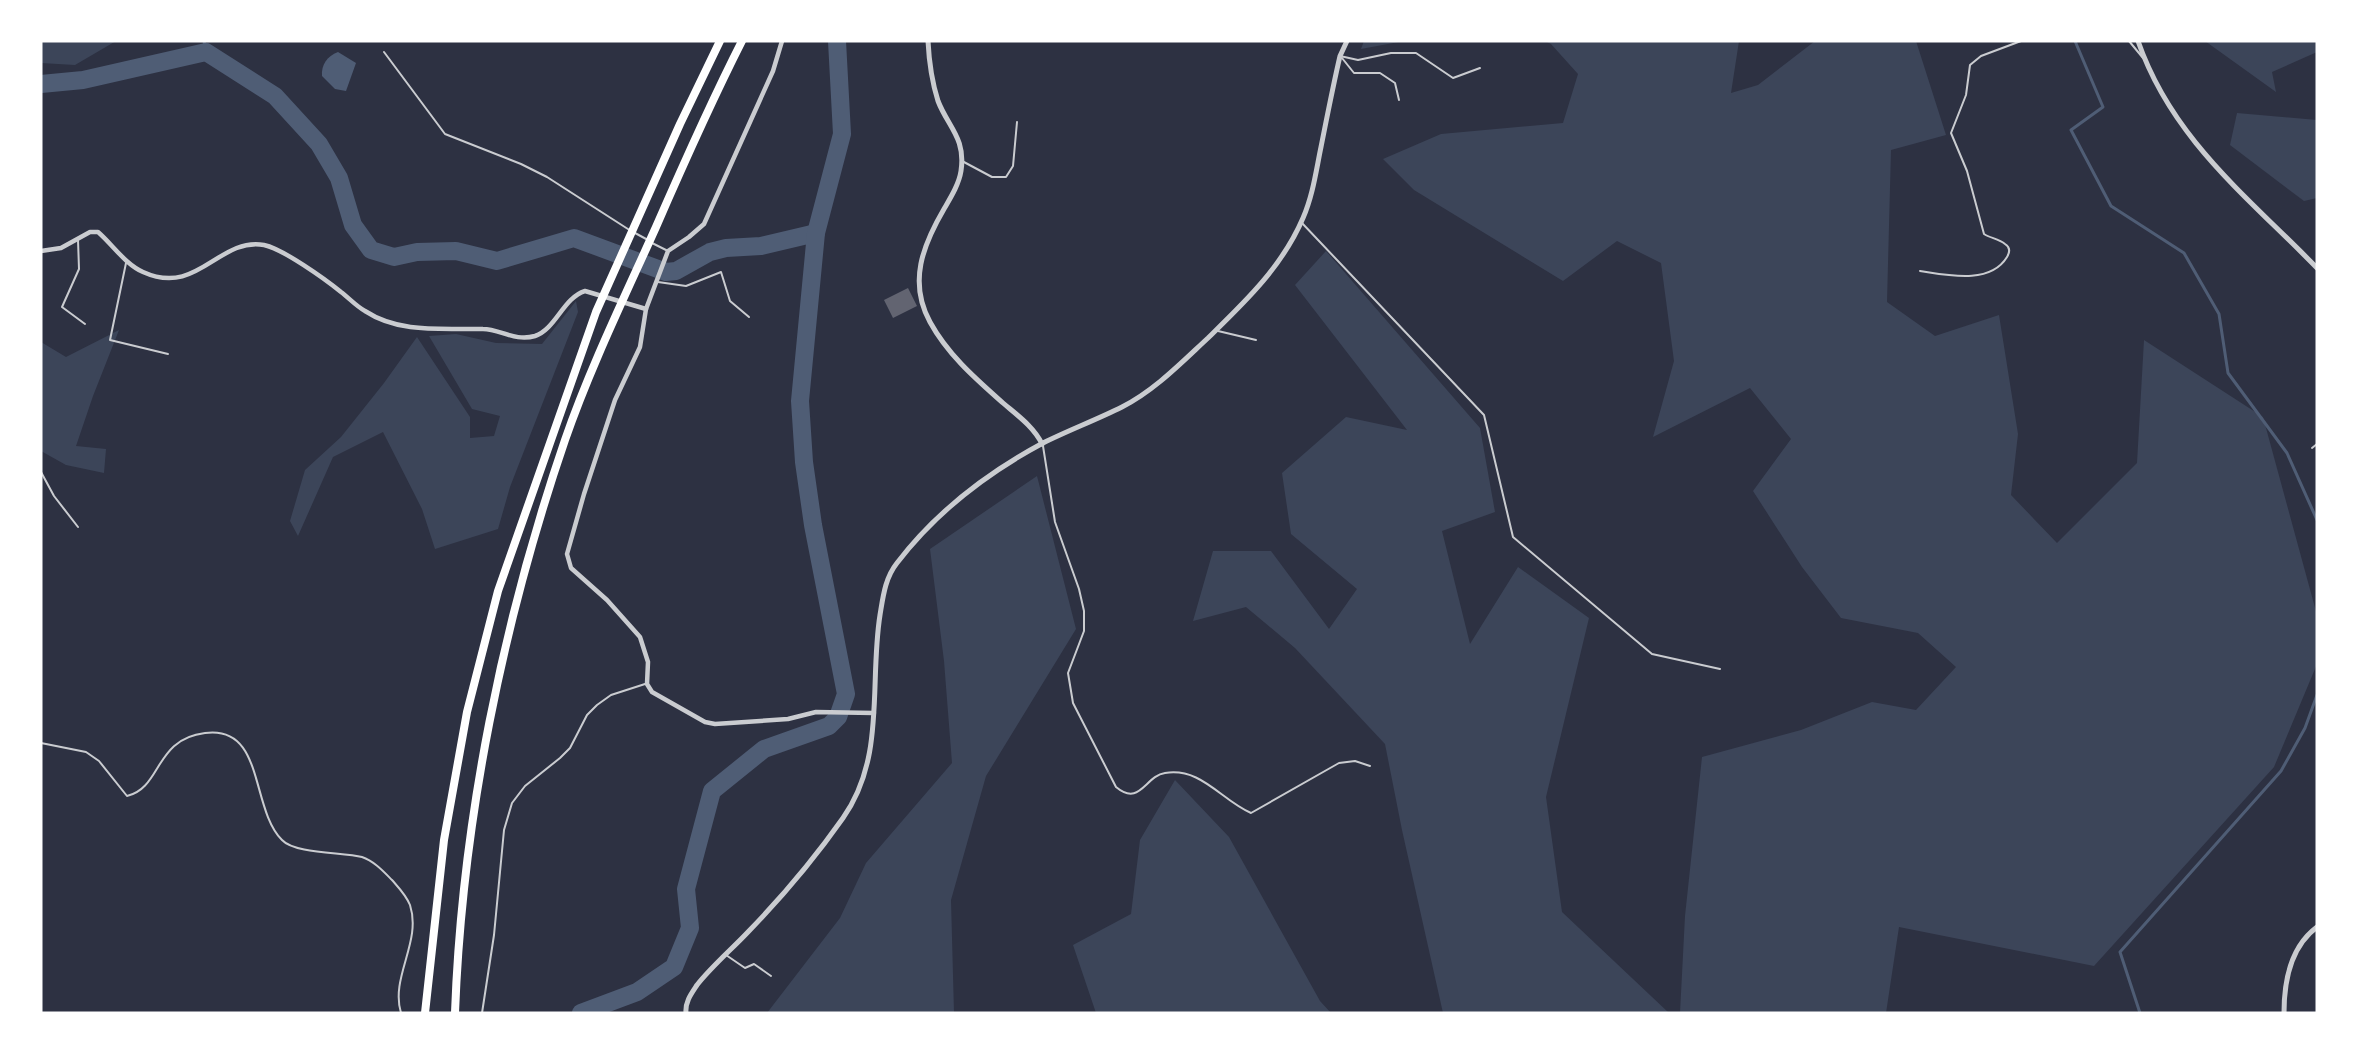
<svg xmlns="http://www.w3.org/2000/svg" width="2358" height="1054" viewBox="0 0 2358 1054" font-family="'Public Sans',sans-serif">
	<rect width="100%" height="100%" fill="#2d3142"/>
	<g fill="#3c4559">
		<path d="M41 41H116L75 65 41 63Z"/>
		<path d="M1364 41H1404L1361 49Z"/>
		<path d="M1545 41H1739L1731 93 1758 85 1815 41H1916L1946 135 1891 150 1887 302 1935 336 1999 315 2018 434 2011 495 2057 543 2137 463 2144 340 2263 417 2317 615V664L2274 767 2094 966 1899 927 1886 1013H1680L1685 916 1702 757 1801 730 1872 702 1916 710 1956 667 1918 633 1841 618 1802 567 1753 491 1791 439 1750 388 1653 437 1674 361 1661 263 1617 241 1563 281 1414 190 1383 159 1441 134 1563 123 1578 74 1551 44Z"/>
		<path d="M2205 41H2317V52L2272 72 2276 92Z"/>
		<path d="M2237 113 2317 120V198L2304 201 2230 145Z"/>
		<path d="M1326 251 1480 428 1495 512 1442 531 1470 644 1518 567 1589 618 1546 797 1562 912 1669 1013H1443L1402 830 1385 744 1295 648 1246 607 1193 621 1213 551H1271L1329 629 1357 589 1291 534 1282 473 1346 417 1407 430 1295 285Z"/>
		<path d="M576 301 578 312 510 487 498 529 435 549 422 509 383 432 333 457 298 536 290 521 305 470 341 437 384 383 417 337 470 417V438L494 436 500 416 472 409 429 336 456 334 496 343 542 344Z"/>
		<path d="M119 330 93 396 76 446 106 449 104 473 66 465 41 451V342L66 357Z"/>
		<path d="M1037 476 1076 629 986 776 951 900 954 1013H767L840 918 866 863 952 763 944 661 930 549Z"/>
		<path d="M1175 780 1229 837 1320 1001 1331 1013H1096L1073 945 1131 914 1140 840Z"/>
	</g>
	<path fill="#4f5d75" d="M338 52 356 63 346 91 335 89 322 76C321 65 327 56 338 52Z"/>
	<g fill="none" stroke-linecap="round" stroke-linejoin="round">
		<g stroke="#4f5d75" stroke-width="3">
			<path d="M204 41 206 52"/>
			<path d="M2075 41 2103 107 2071 130 2111 206 2184 253 2219 314 2228 373 2287 453 2317 520"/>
			<path d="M2140 1013 2120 952 2281 771 2305 728 2317 695"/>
		</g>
		<g stroke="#4f5d75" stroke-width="18">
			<path d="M41 84 83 80 206 52 275 96 319 144 339 178 353 225 371 250 394 257 417 252 456 251 497 261 574 238 666 272 676 271 710 252 726 248 761 246 816 233"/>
			<path d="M581 1013 637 992 674 967 690 928 686 889 712 791 764 749 829 726 838 717 846 694 813 525 804 462 800 401 816 233 842 134 837 41"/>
		</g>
	</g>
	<path fill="#626471" d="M908 288 917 306 893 318 884 300Z"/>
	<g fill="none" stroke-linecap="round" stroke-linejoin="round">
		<g stroke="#caccd0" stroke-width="2">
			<path d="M2129 41 2143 58"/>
			<path d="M384 52 445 134 521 164 547 177 631 231"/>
			<path d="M1340 56 1358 60 1391 53H1416L1453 78 1480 68"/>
			<path d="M1342 58 1354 73H1380L1395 83 1399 100"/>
			<path d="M962 161 992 177H1006L1013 166 1017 122"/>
			<path d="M1301 222 1484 415 1513 537 1652 654 1720 669"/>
			<path d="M635 233 648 240"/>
			<path d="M78 240 79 269 62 307 85 324"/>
			<path d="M652 243 668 251"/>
			<path d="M126 263 110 340 168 354"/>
			<path d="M1920 271C1947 275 1990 285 2007 257 2010 252 2010 247 2005 244 1999 239 1990 238 1984 234L1967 171 1951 133 1966 95 1970 65 1981 56 2021 41"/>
			<path d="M658 282 686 286 721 272 730 301 749 317"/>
			<path d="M1218 331 1256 340"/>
			<path d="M1043 446 1055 522 1079 589 1084 611V631L1068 673 1073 703 1116 787C1140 807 1145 776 1165 773 1201 767 1221 800 1251 813L1339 763 1355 761 1370 766"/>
			<path d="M2312 448 2317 444"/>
			<path d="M41 472 54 496 78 527"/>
			<path d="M41 743 86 752 99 761 127 796C162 788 154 739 205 733 265 725 250 808 282 840 295 854 343 852 362 857 374 861 384 872 392 880 399 888 406 895 410 905 422 942 390 977 401 1013"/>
			<path d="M726 955 745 968 754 964 771 976"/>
			<path d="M482 1013 494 935 504 830 512 803 525 786 560 758 570 748 587 715 597 705 611 695 645 684"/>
		</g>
		<g stroke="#caccd0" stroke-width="4.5">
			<path d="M782 41 773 71 704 224 689 237 668 251 646 309 640 347 615 400 584 494 567 554 571 568 607 600 640 637 648 662 647 684 652 692 705 722 715 724 788 719 816 712 874 713"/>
			<path d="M41 251 61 248 90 232H98C113 245 125 264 143 272 198 297 218 237 264 245 283 249 325 279 341 292 349 298 356 306 365 311 400 334 443 328 483 329 500 329 515 342 535 336 556 329 563 298 585 291L646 309"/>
		</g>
		<g stroke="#caccd0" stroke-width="5">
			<path d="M928 41C929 61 932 82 938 101 948 127 966 138 961 171 959 184 951 197 944 209 923 245 908 282 930 322 948 355 976 379 1003 403 1017 415 1034 427 1042 444"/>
			<path d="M2138 41C2172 139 2247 196 2317 268"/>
			<path d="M686 1013C685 1002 691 994 697 985 712 966 732 949 748 932 780 899 817 855 843 818 886 757 869 684 880 615 883 597 885 578 897 563 936 512 987 473 1043 443 1069 430 1096 420 1122 407 1155 390 1181 363 1208 338 1245 302 1282 267 1303 218 1313 195 1316 171 1321 147 1327 117 1333 86 1340 56L1347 41"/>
			<path d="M2284 1013C2284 982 2290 947 2317 927"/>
		</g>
		<g stroke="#fff" stroke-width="8">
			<path d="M425 1013 444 840 467 712 498 591 596 312 680 124 720 41"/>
			<path d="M455 1013C462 821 503 621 565 440 590 368 625 296 656 227 683 165 711 102 742 41"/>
		</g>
	</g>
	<rect width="2358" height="1054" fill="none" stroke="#ffffff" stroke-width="85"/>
</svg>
